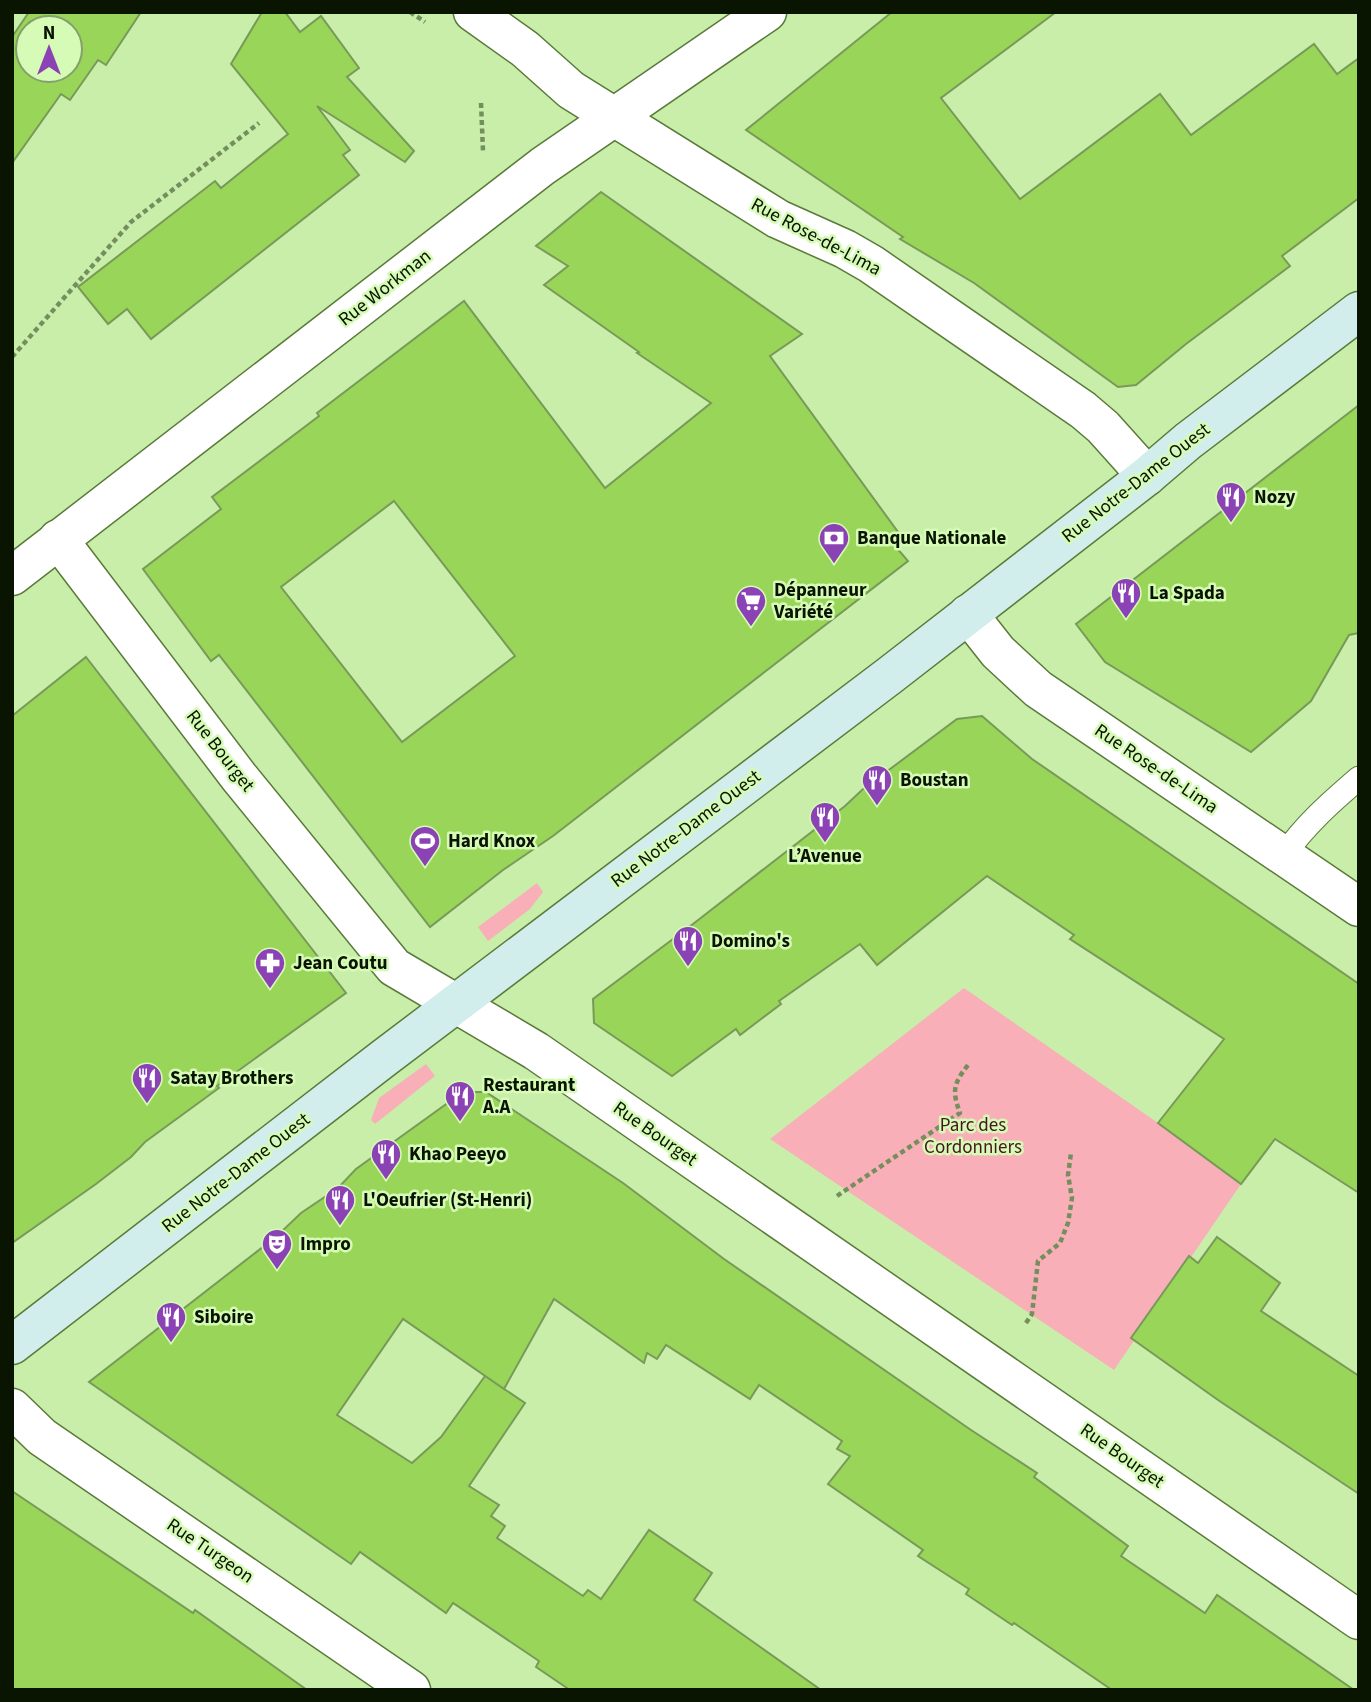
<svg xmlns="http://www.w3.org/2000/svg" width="1371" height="1702" viewBox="0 0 1371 1702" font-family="'Source Sans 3',sans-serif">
	<rect width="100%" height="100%" fill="#c9eea9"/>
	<g fill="#f9afb8">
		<path d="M537 883 543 892 530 909 488 941 478 927Z"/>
		<path d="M964 988 1158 1123 1241 1184 1114 1370 770 1139Z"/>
		<path d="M426 1064 435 1076 375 1124 371 1120 379 1098Z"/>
	</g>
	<g fill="#98d558" stroke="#789a59" stroke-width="2" fill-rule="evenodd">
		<path d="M29 12H141L106 65 98 60 70 100 61 94 12 163V37ZM28 28H70V70H28Z"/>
		<path d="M262 12H285L300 32 321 16 359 68 347 77 414 151 405 162 317 106 350 150 343 155 359 175 151 339 127 309 108 324 78 287 215 181 221 188 288 134 231 64Z"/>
		<path d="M892 12H1056L941 98 1020 199 1160 94 1191 135 1314 44 1337 74 1359 58V198L1282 256 1290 266 1186 344 1136 385 1118 387 974 283 900 239 903 237 746 130Z"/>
		<path d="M601 192 802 334 770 356 898 532 890 540 908 561 553 836 503 870 430 927 219 655 211 661 143 569 221 509 212 497 319 416 317 413 464 301 605 488 711 403 637 353 639 352 544 285 568 266 536 246ZM394 501 515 656 402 742 281 587Z"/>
		<path d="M1359 405V633L1349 635 1311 701 1251 752 1105 662 1076 624Z"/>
		<path d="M86 657 346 993 217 1086 219 1088 145 1142 131 1157 96 1184 12 1243V716Z"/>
		<path d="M982 716 1032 759 1359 984V1193L1275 1139 1241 1184 1158 1123 1224 1039 1070 939 1074 935 987 876 877 965 860 944 779 1001 781 1004 740 1035 736 1029 672 1076 594 1023 593 999 693 924 845 806 862 790 957 719Z"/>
		<path d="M463 1092H486L623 1183 724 1259 971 1430 1037 1473 1034 1477 1128 1546 1121 1556 1205 1613 1217 1595 1354 1690H1112L1014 1623 1012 1625 966 1594 969 1589 918 1556 923 1550 828 1484 850 1456 837 1449 842 1441 759 1385 750 1399 666 1345 657 1359 647 1353 644 1363 554 1299 504 1389 403 1319 337 1415 412 1463 441 1437 485 1376 525 1403 469 1486 499 1505 491 1516 505 1526 497 1538 583 1596 588 1590 601 1599 649 1530 712 1573 694 1600 821 1690H570L536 1667 539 1661 453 1603 446 1613 360 1552 351 1564 89 1382 277 1236 301 1213 338 1188 356 1169Z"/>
		<path d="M1217 1237 1280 1283 1261 1311 1359 1376V1494L1218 1400 1131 1338 1189 1256 1198 1263Z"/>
		<path d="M12 1491 193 1613 195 1610 307 1690 12 1689Z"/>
	</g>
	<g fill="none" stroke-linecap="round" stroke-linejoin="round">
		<g stroke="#5a7a3a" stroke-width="25">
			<path id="lane" d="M1284 855C1305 825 1331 802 1359 778"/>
		</g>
		<g stroke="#5a7a3a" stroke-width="41">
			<g id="street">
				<path d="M473 12 525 49 571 90 778 219 845 249 871 264 1083 410 1103 427 1147 476"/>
				<path d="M58 539 239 777 394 967 536 1051 1359 1620"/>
				<path d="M12 576 543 166 767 12"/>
				<path d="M968 614 998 652 1038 689 1359 907"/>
				<path d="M12 1408 42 1437 411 1690"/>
			</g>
		</g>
		<g stroke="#5a7a3a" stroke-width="41">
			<path id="secondary" d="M12 1345 384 1058 889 676 1147 476 1188 441 1359 311"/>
		</g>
		<g stroke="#748e5e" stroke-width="4.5" stroke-dasharray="5 3.5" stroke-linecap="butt">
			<path d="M410 12 425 22"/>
			<path d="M481 103 483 151"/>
			<path d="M12 357 131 222 259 123"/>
			<path d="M837 1196 960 1113C952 1091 953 1084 968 1065"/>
			<path d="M1026 1323 1032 1314 1038 1261 1060 1243 1068 1223 1072 1198 1068 1175 1071 1153"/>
		</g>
		<use href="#lane" stroke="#fff" stroke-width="23"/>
		<use href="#street" stroke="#fff" stroke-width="38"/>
		<use href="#secondary" stroke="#d1eeed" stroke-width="38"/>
	</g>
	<defs>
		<g id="restaurant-pin" transform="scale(1.575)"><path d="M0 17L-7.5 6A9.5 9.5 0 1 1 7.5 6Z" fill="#8b42b4" stroke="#d6fbb6"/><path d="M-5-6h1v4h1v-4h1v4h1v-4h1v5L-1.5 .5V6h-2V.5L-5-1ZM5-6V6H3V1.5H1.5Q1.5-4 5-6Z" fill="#fff"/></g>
		<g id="bank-pin" transform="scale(1.575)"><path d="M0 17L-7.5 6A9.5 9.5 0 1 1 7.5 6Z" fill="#8b42b4" stroke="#d6fbb6"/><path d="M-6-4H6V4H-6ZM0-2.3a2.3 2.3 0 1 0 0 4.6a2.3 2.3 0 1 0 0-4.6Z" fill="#fff"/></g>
		<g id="supermarket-pin" transform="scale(1.575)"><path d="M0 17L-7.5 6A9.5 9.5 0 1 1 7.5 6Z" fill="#8b42b4" stroke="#d6fbb6"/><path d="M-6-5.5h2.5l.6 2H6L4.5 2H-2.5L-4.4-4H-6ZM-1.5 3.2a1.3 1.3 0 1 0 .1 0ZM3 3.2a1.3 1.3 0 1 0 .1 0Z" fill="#fff"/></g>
		<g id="stadium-pin" transform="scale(1.575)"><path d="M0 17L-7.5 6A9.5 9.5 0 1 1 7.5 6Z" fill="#8b42b4" stroke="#d6fbb6"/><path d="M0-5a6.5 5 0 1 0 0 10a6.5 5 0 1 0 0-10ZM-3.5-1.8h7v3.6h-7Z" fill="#fff"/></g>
		<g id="pharmacy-pin" transform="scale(1.575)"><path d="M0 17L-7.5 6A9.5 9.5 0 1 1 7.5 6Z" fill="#8b42b4" stroke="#d6fbb6"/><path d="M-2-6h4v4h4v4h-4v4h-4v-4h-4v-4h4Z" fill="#fff"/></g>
		<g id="theatre-pin" transform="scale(1.575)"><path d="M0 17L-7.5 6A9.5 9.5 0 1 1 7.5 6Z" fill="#8b42b4" stroke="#d6fbb6"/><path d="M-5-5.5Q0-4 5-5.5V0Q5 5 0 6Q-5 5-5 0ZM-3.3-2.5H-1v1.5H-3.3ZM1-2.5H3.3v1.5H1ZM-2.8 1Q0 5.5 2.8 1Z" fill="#fff"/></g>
	</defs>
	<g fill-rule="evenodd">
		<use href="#restaurant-pin" x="1231" y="497"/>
		<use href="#bank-pin" x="834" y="538"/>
		<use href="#restaurant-pin" x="1126" y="593"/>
		<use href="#supermarket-pin" x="751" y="601"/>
		<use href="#restaurant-pin" x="877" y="780"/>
		<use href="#restaurant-pin" x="825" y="817"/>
		<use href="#stadium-pin" x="425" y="841"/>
		<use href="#restaurant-pin" x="688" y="941"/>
		<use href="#pharmacy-pin" x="270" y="963"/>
		<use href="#restaurant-pin" x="147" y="1078"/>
		<use href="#restaurant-pin" x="460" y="1096"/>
		<use href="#restaurant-pin" x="386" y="1154"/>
		<use href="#restaurant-pin" x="340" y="1200"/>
		<use href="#theatre-pin" x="277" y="1244"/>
		<use href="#restaurant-pin" x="171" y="1317"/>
	</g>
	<g text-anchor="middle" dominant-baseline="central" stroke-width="5" stroke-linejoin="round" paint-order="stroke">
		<g font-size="19" fill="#091500" stroke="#d6fbb6">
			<text transform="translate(816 237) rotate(28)">Rue Rose-de-Lima</text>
			<text transform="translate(385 288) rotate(-38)">Rue Workman</text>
			<text transform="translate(1136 483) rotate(-38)">Rue Notre-Dame Ouest</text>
			<text transform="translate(220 751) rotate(52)">Rue Bourget</text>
			<text transform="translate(1156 769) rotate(34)">Rue Rose-de-Lima</text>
			<text transform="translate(686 829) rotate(-37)">Rue Notre-Dame Ouest</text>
			<text transform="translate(655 1134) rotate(35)">Rue Bourget</text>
			<text transform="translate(236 1173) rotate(-38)">Rue Notre-Dame Ouest</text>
			<text transform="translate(1122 1456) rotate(35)">Rue Bourget</text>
			<text transform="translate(210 1551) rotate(34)">Rue Turgeon</text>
		</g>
		<g font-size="19" font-weight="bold" fill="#091500" stroke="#d6fbb6" text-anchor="start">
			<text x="1254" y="497">Nozy</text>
			<text x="857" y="538">Banque Nationale</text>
			<text x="774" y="590">Dépanneur<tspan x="774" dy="22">Variété</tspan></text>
			<text x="1149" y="593">La Spada</text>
			<text x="900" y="780">Boustan</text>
			<text x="448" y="841">Hard Knox</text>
			<text x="825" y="856" text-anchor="middle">L’Avenue</text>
			<text x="711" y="941">Domino's</text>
			<text x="293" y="963">Jean Coutu</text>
			<text x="170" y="1078">Satay Brothers</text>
			<text x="483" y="1085">Restaurant<tspan x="483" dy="22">A.A</tspan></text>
			<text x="409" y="1154">Khao Peeyo</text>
			<text x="363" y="1200">L'Oeufrier (St-Henri)</text>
			<text x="300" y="1244">Impro</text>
			<text x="194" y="1317">Siboire</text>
		</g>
		<g font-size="19" fill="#48141f" stroke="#d6fbb6">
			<text x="973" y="1125">Parc des<tspan x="973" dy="22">Cordonniers</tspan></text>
		</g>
	</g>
	<rect width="1371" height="1702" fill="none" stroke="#091500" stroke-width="28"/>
	<g transform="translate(49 49)"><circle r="33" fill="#d6fbb6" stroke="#849f6d" stroke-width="2"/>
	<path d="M0-5L12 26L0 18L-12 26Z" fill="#8b42b4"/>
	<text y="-10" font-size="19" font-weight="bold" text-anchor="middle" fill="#091500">N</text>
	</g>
</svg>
